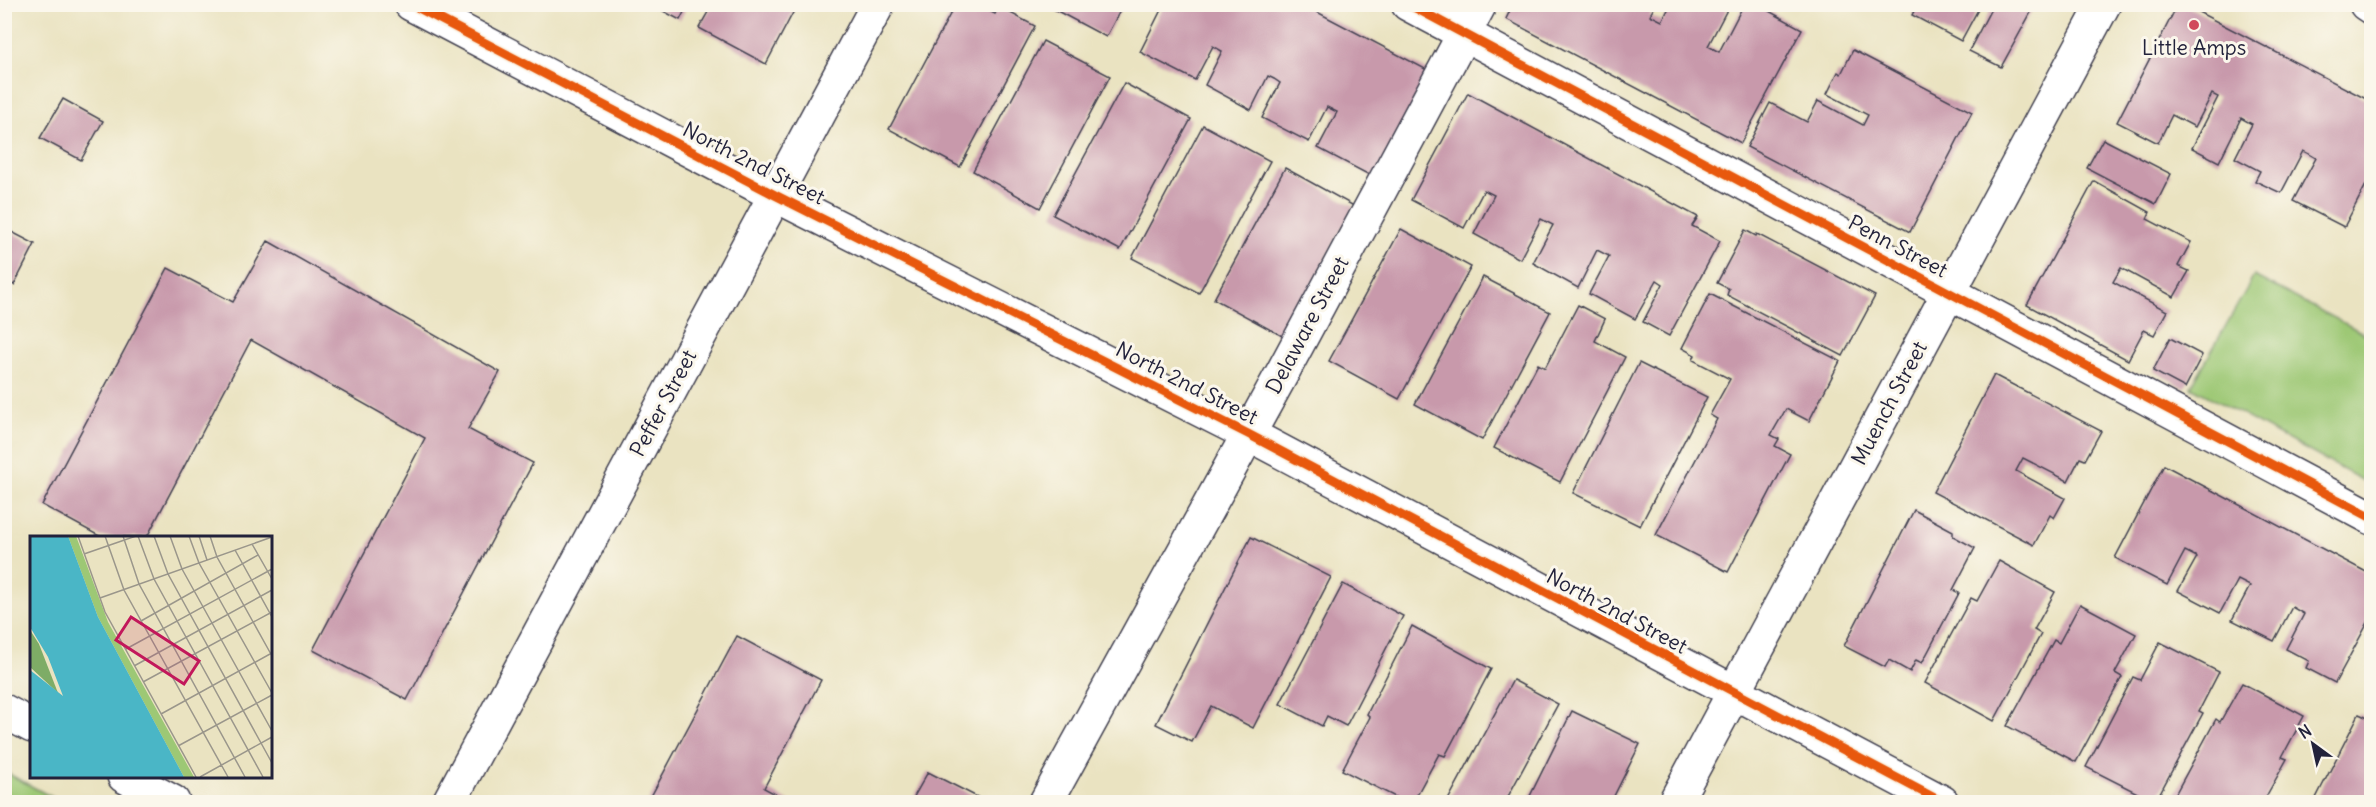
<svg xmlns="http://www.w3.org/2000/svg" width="2376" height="807" viewBox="0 0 2376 807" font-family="Delius,sans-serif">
	<rect width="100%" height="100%" fill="#fbf7ec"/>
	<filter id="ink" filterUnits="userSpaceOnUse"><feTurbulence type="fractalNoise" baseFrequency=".0167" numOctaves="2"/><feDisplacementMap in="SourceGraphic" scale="12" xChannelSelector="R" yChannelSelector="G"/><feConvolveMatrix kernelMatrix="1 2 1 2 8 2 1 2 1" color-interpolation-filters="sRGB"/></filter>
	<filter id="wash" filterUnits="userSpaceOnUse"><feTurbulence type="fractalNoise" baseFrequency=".008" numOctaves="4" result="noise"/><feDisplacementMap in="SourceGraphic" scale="24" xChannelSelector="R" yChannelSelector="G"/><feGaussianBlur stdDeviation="1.35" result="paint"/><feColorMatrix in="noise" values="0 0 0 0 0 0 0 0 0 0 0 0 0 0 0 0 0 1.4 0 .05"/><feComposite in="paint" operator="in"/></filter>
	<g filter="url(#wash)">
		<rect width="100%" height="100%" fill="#eae3c1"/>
		<g fill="#9dc875" stroke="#607558" stroke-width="1.5">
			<path d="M2254 276 2371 337V485L2191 387Z"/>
			<path d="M4 772H5L61 802H5Z"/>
		</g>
		<g id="blocks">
			<g fill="#c899ab">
				<path d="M650 4H688L680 20Z"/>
				<path d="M1044 4H1118L1122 7 1106 37Z"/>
				<path d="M1164 4H1302L1431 72 1375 178 1318 148 1337 112 1327 107 1309 142 1262 118 1280 83 1274 79 1268 76 1251 110 1205 85 1222 51 1213 46 1195 80 1140 52Z"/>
				<path d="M1513 4H1656L1650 15 1662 21 1671 4H1730L1708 46 1719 52 1744 4H1756L1802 29 1741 143 1506 19Z"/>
				<path d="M1918 4H1981L1961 41 1912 15Z"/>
				<path d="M2178 4H2183L2372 102V187L2366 185 2344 227 2293 201 2316 158 2309 154 2303 151 2281 193 2255 181 2260 171 2235 158 2252 124 2241 118 2219 162 2192 148 2218 97 2212 94 2195 127 2172 115 2158 143 2117 122Z"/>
				<path d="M712 5H797L766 64 699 28Z"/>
				<path d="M955 5H977L995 14 999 7 1035 26 960 167 889 129Z"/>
				<path d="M1993 5H2035L2001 67 1969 51Z"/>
				<path d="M1043 41 1110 76 1040 208 973 171Z"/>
				<path d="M1853 50 1972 112 1910 232 1747 147 1770 103 1807 122 1818 101 1863 125 1868 115 1827 94 1838 72 1841 74Z"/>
				<path d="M1124 83 1191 119 1120 250 1053 215Z"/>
				<path d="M1468 93 1698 217 1692 226 1720 241 1669 336 1643 322 1663 284 1657 280 1635 319 1589 294 1609 256 1597 250 1578 288 1533 263 1553 225 1541 219 1520 259 1474 234 1494 195 1484 190 1464 228 1411 200Z"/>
				<path d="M63 99 103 121 81 160 40 138Z"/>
				<path d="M1203 125 1270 161 1199 293 1132 258Z"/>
				<path d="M2103 139 2171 174 2156 204 2087 168Z"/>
				<path d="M1285 168 1354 206 1284 337 1214 299Z"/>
				<path d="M2094 181 2150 212 2147 219 2191 242 2178 266 2189 271 2174 297 2121 268 2113 282 2167 311 2154 335 2144 330 2128 360 2027 305Z"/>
				<path d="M4 228 35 244 14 285 4 280Z"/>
				<path d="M1401 229 1471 267 1399 399 1329 361Z"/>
				<path d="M1745 230 1756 236 1757 234 1875 296 1843 356 1727 295 1729 289 1717 283Z"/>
				<path d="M268 241 500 372 468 429 533 463 407 700 313 650 425 438 251 340 147 537H101L42 505 168 268 233 302Z"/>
				<path d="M1483 277 1550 312 1482 440 1415 404Z"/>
				<path d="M1710 294 1840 361 1809 421 1786 409 1771 435 1779 439 1775 446 1790 454 1728 572 1656 535 1717 419 1710 415 1730 379 1693 360 1695 355 1682 348Z"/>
				<path d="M1578 305 1605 319 1595 341 1625 357 1560 482 1494 448 1538 364 1545 368Z"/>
				<path d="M2170 338 2202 355 2185 388 2153 371Z"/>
				<path d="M1639 363 1707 397 1640 526 1573 493Z"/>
				<path d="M1994 375 2101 431 2085 460 2080 458 2068 481 2023 458 2016 471 2065 498 2054 518 2050 515 2034 545 1933 492Z"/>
				<path d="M2164 465 2372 575V615L2335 683 2306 668 2309 661 2286 649 2304 614 2292 607 2274 641 2232 620 2250 586 2238 580 2220 613 2178 591 2197 557 2185 551 2167 585 2115 558Z"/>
				<path d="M1914 510 1953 531V536L1975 548 1953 590 1959 593 1922 663 1916 660 1910 672 1889 660 1885 667 1844 646Z"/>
				<path d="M1251 537 1331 577 1253 728 1211 706 1192 742 1156 724Z"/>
				<path d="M1999 561 2055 592 2034 630 2041 634 1994 721 1925 683 1971 598 1977 601Z"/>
				<path d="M1343 584 1403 616 1346 726 1327 716 1322 726 1280 704Z"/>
				<path d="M2080 604 2136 634 2115 673 2122 677 2076 762 2007 726 2054 640 2059 643Z"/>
				<path d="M1412 626 1491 669 1445 756 1439 754 1413 802H1405L1342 770 1370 717 1367 714Z"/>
				<path d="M737 636 821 680 764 788 790 802H648Z"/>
				<path d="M2160 642 2219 672 2199 711 2203 713 2155 802 2086 767 2133 677 2140 680Z"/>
				<path d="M1513 680 1558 704 1505 802H1447Z"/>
				<path d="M2242 683 2304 716 2282 757 2287 759 2263 802H2171L2216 719 2220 722Z"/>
				<path d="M1572 711 1640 744 1611 802H1527Z"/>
				<path d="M2359 714 2372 720V802H2314Z"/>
				<path d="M928 772 987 802H911Z"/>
			</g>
		</g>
	</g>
	<g filter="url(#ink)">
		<use href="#blocks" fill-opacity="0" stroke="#403f4f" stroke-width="1.5"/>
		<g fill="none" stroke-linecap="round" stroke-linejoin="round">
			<g stroke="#403f4f" stroke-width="36">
				<g id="minor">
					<path d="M1408 4 2372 518"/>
					<path d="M2366 4 2372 8"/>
					<path d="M449 802 878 4"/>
					<path d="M1046 802 1280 377 1480 4"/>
					<path d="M1675 802 2104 4"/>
				</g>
			</g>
			<g stroke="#403f4f" stroke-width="36">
				<g id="primary">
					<path d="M411 4 775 195 1248 434 1942 802"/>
					<path d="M4 711 32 726"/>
					<path d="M124 776 173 802"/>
				</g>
			</g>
			<use href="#minor" stroke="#fff" stroke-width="33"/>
			<use href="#primary" stroke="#fff" stroke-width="33"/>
			<g stroke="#fbf7ec" stroke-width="13">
				<g id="cycleway">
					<path d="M411 4 775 195 1248 434 1942 802"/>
					<path d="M1408 4 2372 518"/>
				</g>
			</g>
			<use href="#cycleway" stroke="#e8590c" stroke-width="9"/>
		</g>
	</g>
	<circle fill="#d1495b" stroke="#fbf7ec" stroke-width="2" cx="2194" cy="25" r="6"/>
	<g text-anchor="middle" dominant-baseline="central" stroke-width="6" stroke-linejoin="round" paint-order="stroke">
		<g font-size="21" fill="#22223b" stroke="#fbf7ec">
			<text x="2194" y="47">Little Amps</text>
		</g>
		<g font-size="21" fill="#22223b" stroke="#fbf7ec">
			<text transform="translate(754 163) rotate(27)">North 2nd Street</text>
			<text transform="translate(1898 246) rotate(28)">Penn Street</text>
			<text transform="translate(1307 325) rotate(-62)">Delaware Street</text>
			<text transform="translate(1187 383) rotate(27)">North 2nd Street</text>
			<text transform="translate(663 403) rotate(-62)">Peffer Street</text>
			<text transform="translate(1889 403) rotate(-62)">Muench Street</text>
			<text transform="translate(1617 611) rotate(28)">North 2nd Street</text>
		</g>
	</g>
	<g transform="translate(30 536)">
		<rect width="242" height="242" fill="#eae3c1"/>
		<path d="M38 0H46L78 86 164 241H154L68 81Z" fill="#9dc875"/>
		<path d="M0 94 9 108 28 157 0 131Z" fill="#7eac66"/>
		<path d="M0 0H38L68 81 154 241H0V134L33 160 18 121 0 91Z" fill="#4ab6c6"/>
		<path fill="none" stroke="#9a968b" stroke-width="1.5" d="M48 0 75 76 166 241M75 0 94 54 198 241M93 0 109 48 215 241M108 0 124 43 233 241M124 0 138 38 242 227M140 0 152 33M159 0 169 27 242 157M169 0 177 24M180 0 187 21 242 120M222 8 242 43M205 14 242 81M54 18 106 0M152 33 242 195M70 62 242 1M111 85 228 19M96 113 242 33M104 130 242 54M113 146 242 76M131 178 240 118M148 210 242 159M170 241 242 201"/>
		<path fill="#c2185b" fill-opacity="0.15" stroke="#c2185b" stroke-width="3" d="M101 81 169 125 154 148 86 104Z"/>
		<rect width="242" height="242" fill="none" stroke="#22223b" stroke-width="3"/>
	</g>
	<rect width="2376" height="807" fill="none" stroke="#fbf7ec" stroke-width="24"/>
	<g transform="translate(2313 744) rotate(327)" stroke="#fbf7ec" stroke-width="4.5" paint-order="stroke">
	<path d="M0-4.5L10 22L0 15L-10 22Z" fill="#22223b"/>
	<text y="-9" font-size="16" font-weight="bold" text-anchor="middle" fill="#22223b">N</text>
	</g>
</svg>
